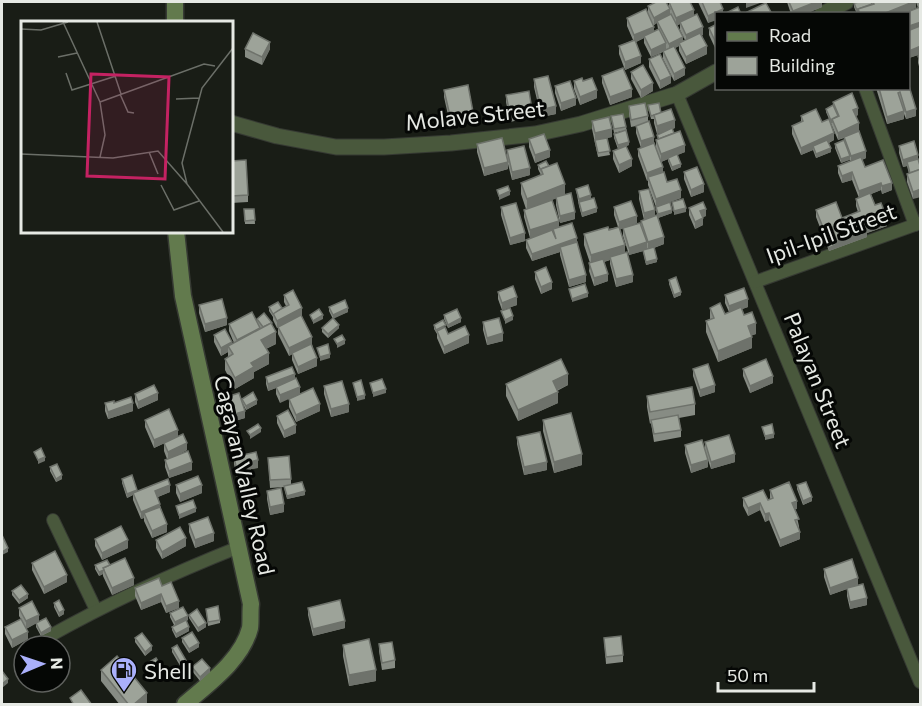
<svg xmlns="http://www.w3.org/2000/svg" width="922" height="706" viewBox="0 0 922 706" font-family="Commissioner,sans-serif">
	<rect width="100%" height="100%" fill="#191d16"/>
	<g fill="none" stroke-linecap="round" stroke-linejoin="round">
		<g stroke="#363a33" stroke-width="14">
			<g id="minor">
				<path d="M865 88 915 225"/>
				<path d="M677 94 920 682"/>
				<path d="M755 282 920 223"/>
				<path d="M53 520 96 610"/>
				<path d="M46 638C110 602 171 574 239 547"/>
			</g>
		</g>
		<g stroke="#363a33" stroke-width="17">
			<g id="tertiary">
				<path d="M822 14 846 2"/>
				<path d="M231 123 277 136 336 147H384L451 143 535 134 581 124 677 94 716 72"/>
			</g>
		</g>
		<g stroke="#363a33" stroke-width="19">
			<g id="secondary">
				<path d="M175 22V2"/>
				<path d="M176 231 183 296 251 604C250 612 251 621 250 628 242 660 208 684 185 704"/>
			</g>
		</g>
		<use href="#minor" stroke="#49583c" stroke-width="12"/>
		<use href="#tertiary" stroke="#49583c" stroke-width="15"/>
		<use href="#secondary" stroke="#627a4d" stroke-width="16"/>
	</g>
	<g fill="#878c84" fill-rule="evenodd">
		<path d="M669 2 694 16 703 35H702L707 54 686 64 679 51V46L675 48 685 75 674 81 663 59V52L651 57 644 43V38L636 42 641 63 625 70 619 54V46L633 40 627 26V18L648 12V6L669 7ZM657 23 658 29 654 31V25ZM680 24V30L685 40 683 41 677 25Z"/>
		<path d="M698 2H720L723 14 708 23Z"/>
		<path d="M787 2H822V7L805 14H791Z"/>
		<path d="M859 2H921V54L909 58V14L918 8 916 2 902 14H857L854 7V3Z"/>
		<path d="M717 24V52L709 35V28Z"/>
		<path d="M245 49H270L262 65 245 57Z"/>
		<path d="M921 55V73L918 63V56Z"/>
		<path d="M649 59 671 83 660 89 649 67Z"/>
		<path d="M631 72 653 91 641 98 631 79Z"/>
		<path d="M602 76 632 97 610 105 602 83Z"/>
		<path d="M534 79 556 114 541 117 534 87Z"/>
		<path d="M574 81H583L597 98 580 105 574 89Z"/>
		<path d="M555 86 576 105 561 111 555 93Z"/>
		<path d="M876 88H909L916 116 906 119 904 114V119L887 124Z"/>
		<path d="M444 90 473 119 450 124 444 97Z"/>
		<path d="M506 95 532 110V117L510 122 506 102Z"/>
		<path d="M833 102 858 115 856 116 859 131 866 158 862 160 865 167 892 190 882 194 881 190 871 194 875 205 887 226 867 233V237L829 251 816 217V210L842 218 858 212 856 206V199L859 198 852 180 842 183 838 173V166L850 161V159L841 163 835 148V144L844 140V138L838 140 826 112V109L833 105Z"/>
		<path d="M648 105 661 113 675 128 672 129 685 152 677 155 681 167 672 171 668 161V159L661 162 656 148V140H658L657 135 665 131 657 134 654 123V119H651Z"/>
		<path d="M629 106 648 116V122L663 172 667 182 681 198 658 206 672 213 658 218 656 210V207L648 185V180L647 181 638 156V149L641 148 636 133V126L631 127 629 114Z"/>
		<path d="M611 116 626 127 629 145 626 146 632 166 619 173 613 159V151L618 149 614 138V134L622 131 614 133Z"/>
		<path d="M801 116 822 122 834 140 829 143 831 152 816 158 813 150 801 155 792 134V126L801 122Z"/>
		<path d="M592 121 612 137 606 138 610 155 598 157 592 129Z"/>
		<path d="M529 139 550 157 535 163 529 147Z"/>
		<path d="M914 141 913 199 907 182V174H909L907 166 903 167 899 153V146Z"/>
		<path d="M477 144 507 156V150L530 175 512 180 508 164V169L484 176 477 152Z"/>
		<path d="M231 161 248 195V202L231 203Z"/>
		<path d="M538 165 565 195 575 219 560 223 556 205V198L546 202 559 227 577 243 586 282 569 287 560 255V252L532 261 526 248V240L550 231 530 238 524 217V210L526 209 521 194V183L541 175 538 169Z"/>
		<path d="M684 172 704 192 691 197 684 179Z"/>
		<path d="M576 189 591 199 597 212 582 217 579 206Z"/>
		<path d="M639 191 655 216 664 244 654 248 657 262 646 265 643 251 629 255 623 236V228L641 225V221L644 220 639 199Z"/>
		<path d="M501 207 525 241 510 245 501 215Z"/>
		<path d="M614 207 637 223 620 229 625 253 633 282 616 287 610 264V260L604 262 608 281 594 286 589 271 590 263 584 245V234L618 227 614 215Z"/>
		<path d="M689 208 706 216 703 217V225L695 229 689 215Z"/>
		<path d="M244 209H254L255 224H245Z"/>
		<path d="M535 272 552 289 541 294 535 279Z"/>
		<path d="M669 280 681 295 674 298 669 284Z"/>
		<path d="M498 292 517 305 502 310 498 299Z"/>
		<path d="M284 295 302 315 301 316 312 344 317 366 298 374 292 360V354L289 356 278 334V328H277L273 320V317L269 311V307L282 308 286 306 284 302Z"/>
		<path d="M725 295 748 307 742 309 744 315 756 334 752 335V348L718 362 706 332V321L710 319V308L725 314 729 312 725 303Z"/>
		<path d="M199 305 227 325 205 332 199 313Z"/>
		<path d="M329 307 348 312 333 318 339 328 328 338 322 332V328L333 319 329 311Z"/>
		<path d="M444 315 461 322 448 328 444 319Z"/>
		<path d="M257 319 272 325 276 344 266 349 269 364 254 372V378L235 389 225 370V359L228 357V352L221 356 214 342V335L232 344 234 343 229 331V324L257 322Z"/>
		<path d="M483 322 503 341 487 345 483 330Z"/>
		<path d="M434 325 446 328 448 334 469 343 444 354 437 338V334L434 329Z"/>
		<path d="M292 367 280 403 276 394V388L268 391 266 384V377Z"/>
		<path d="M693 369 715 392 700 397 693 376Z"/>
		<path d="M743 369 773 383 750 393 743 376Z"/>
		<path d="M506 384 568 385 557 391 558 403 518 421 506 396Z"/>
		<path d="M324 386 349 412 331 417 324 394Z"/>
		<path d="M135 394 158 400 138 409 135 402Z"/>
		<path d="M647 396 695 404V415L679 418 681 430V437L654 442 651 423 650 424 647 407Z"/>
		<path d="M223 398 242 401V399L257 404 246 410 243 404 245 418 228 423 223 406Z"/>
		<path d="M289 399 320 411 296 422 289 407Z"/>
		<path d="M105 403H114L133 411 108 419 105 411Z"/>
		<path d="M277 416 296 433 284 438 277 423Z"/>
		<path d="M145 420 178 437 187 450 174 457 192 470 169 478 165 467V460L167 459 164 451V443L171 440 154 448 145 427Z"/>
		<path d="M543 420 582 465 554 473 543 431Z"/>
		<path d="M517 437 547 470 524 475 517 444Z"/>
		<path d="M705 442 735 462 711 469 707 457 708 467 691 473 685 453V445L705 449Z"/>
		<path d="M234 457 258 468 251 469V475L237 478 234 464Z"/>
		<path d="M268 458 291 479V484L305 495 287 499 284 487 270 488Z"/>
		<path d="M50 467 62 479 56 482 50 471Z"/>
		<path d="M122 479 137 491 170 492 158 497 167 532 152 538 144 521V518L141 519 133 500V495L127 498 122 483Z"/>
		<path d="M176 485 202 493 180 502 176 493Z"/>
		<path d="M797 485 812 501 803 505 797 489Z"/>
		<path d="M770 490 797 509H795L799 526 800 539 780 547 769 520 765 522 760 510 748 516 743 506V498L768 500 770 499Z"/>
		<path d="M267 491 284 512 270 515 267 499Z"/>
		<path d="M189 524 214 541 195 548 189 532Z"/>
		<path d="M95 539 128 548 102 560 95 546Z"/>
		<path d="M156 540 186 546 162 559 156 548Z"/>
		<path d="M32 563 67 582 44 594 32 570Z"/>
		<path d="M95 565H110L134 585 112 595 103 576V574L99 576 95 569Z"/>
		<path d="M824 569 858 585 867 605 850 609 847 596V589L830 595 824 577Z"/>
		<path d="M162 586 179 608 166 613 161 602 141 610 135 596V588Z"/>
		<path d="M12 591 28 598 19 604 12 595Z"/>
		<path d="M54 603 64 614 59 617 54 607Z"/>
		<path d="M19 608 51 631 41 636 36 627V623L26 629 28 639 12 648 5 634V627L21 619 19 616Z"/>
		<path d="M308 608 345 628 313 636 308 615Z"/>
		<path d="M206 609 220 620V623L208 626Z"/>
		<path d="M170 613 188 620 186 621 189 631 176 638 172 630V627L174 625 170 617Z"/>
		<path d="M189 615 206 627 198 632 189 618Z"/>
		<path d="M135 638 152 650 145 656 135 642Z"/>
		<path d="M182 638 199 647 189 653 182 642Z"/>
		<path d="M604 638 623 655V662L606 664Z"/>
		<path d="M379 644 395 660V668L382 670 379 651Z"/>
		<path d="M343 645 376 681 349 686 343 656Z"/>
		<path d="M172 648 191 672 186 676 172 652Z"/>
		<path d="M144 665 162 672 150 679 144 669Z"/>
		<path d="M192 667 210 672 200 681 192 671Z"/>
		<path d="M101 670 147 693V705H120L101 681Z"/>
	</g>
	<g fill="#6e726b">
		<path d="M746 2H760V3L746 8Z"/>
		<path d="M816 2H822V7L805 14H793V11Z"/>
		<path d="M913 2H916V8L902 14H883Z"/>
		<path d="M670 9V17L657 21V23L654 25V18Z"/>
		<path d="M723 9V14H717V20L708 23V16Z"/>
		<path d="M694 10V18L676 26V18Z"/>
		<path d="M921 22V29L909 34V26Z"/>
		<path d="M654 27V34L644 36V38L634 43V35Z"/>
		<path d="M703 27V35L686 43V35Z"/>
		<path d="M683 37V44L679 43V46L669 51V44Z"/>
		<path d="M270 42V49L262 65V57Z"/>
		<path d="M666 43V50L651 57V50Z"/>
		<path d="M707 46V54L686 64V57Z"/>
		<path d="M921 46V54L909 58V51Z"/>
		<path d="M641 56V63L625 70V62Z"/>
		<path d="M685 68V75L674 81V74Z"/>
		<path d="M671 76V83L660 89V81Z"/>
		<path d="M653 83V91L641 98V90Z"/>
		<path d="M632 89V97L610 105V97Z"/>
		<path d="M597 90V98L580 105V97Z"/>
		<path d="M576 98V105L561 111V103Z"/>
		<path d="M556 106V114L541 117V110Z"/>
		<path d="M858 108V115L853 117V110Z"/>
		<path d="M916 109V116L906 119V112Z"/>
		<path d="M904 111V119L887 124V117Z"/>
		<path d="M473 112V119L450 124V116Z"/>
		<path d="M675 120V128L657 134V126Z"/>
		<path d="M859 123V131L838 140V133Z"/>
		<path d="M612 129V137L595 141V133Z"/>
		<path d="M834 133V140L814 149 813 146V150L801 155V148Z"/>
		<path d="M654 137V145L641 149V141Z"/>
		<path d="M629 142V145L618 149V145Z"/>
		<path d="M685 145V152L661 162V154Z"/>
		<path d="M831 148V152L816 158V154Z"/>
		<path d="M550 150V157L535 163V155Z"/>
		<path d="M866 151V158L851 164V156Z"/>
		<path d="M918 155V163L907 162V166L903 167V160Z"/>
		<path d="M850 156V160L841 163V159Z"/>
		<path d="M632 159V166L619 173V165Z"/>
		<path d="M508 162V169L484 176V168Z"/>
		<path d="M681 164V167L672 171V167Z"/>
		<path d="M663 167V175L648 177V180L647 181V173Z"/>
		<path d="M530 168V175L512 180V172Z"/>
		<path d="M852 172V180L842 183V176Z"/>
		<path d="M881 183V190L859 199V191Z"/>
		<path d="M892 183V190L882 194V186Z"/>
		<path d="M565 184V195L527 210V199Z"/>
		<path d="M704 184V192L691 197V190Z"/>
		<path d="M921 189V197L913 199V192Z"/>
		<path d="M681 190V198L656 207V199Z"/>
		<path d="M510 191V195L499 200V196Z"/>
		<path d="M591 195V199L579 203V199Z"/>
		<path d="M597 208V212L582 217V213Z"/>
		<path d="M686 208V212L674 215V211Z"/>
		<path d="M706 209V216L700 218V211Z"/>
		<path d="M655 210V218L644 221V213Z"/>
		<path d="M672 210V213L658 218V214Z"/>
		<path d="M575 212V219L560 223V216Z"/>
		<path d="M637 216V223L619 230V222Z"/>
		<path d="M703 218V225L695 229V222Z"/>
		<path d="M887 218V226L867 233V237L829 251V248L837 244V241L866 226Z"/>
		<path d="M559 221V228L530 238V230Z"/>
		<path d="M832 227V234L824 233V230Z"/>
		<path d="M525 233V241L510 245V238Z"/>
		<path d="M664 237V244L648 250V242Z"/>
		<path d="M577 238V246L560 247V252L532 261V254Z"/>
		<path d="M647 242V250L629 255V248Z"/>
		<path d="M625 245V256L610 257V260L591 266V255Z"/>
		<path d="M657 259V262L646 265V262Z"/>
		<path d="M608 274V281L594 286V278Z"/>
		<path d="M586 275V282L569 287V280Z"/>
		<path d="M633 275V282L616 287V279Z"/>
		<path d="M552 282V289L541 294V287Z"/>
		<path d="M681 292V295L674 298V295Z"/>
		<path d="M588 293V297L572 302V299Z"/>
		<path d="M517 297V305L502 310V303Z"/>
		<path d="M748 299V307L729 314V306Z"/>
		<path d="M302 308V315L277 328V321Z"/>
		<path d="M348 308V312L333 319V315Z"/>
		<path d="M323 315V319L313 324V321Z"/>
		<path d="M513 316V320L505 324V320Z"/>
		<path d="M227 318V325L205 332V324Z"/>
		<path d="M461 318V322L448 328V325Z"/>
		<path d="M756 323V334L748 337V326Z"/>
		<path d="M339 325V328L328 338V334Z"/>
		<path d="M260 328V335L237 347V340Z"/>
		<path d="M276 332V344L261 351V340Z"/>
		<path d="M503 333V341L487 345V338Z"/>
		<path d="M469 335V343L444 354V347Z"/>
		<path d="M312 337V344L289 356V348Z"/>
		<path d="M752 337V348L718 362V351Z"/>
		<path d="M345 340V344L337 348V344Z"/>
		<path d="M232 342V350L228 346V352L221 356V348Z"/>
		<path d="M269 353V364L254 372V378L235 389V378L251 363Z"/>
		<path d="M330 354V358L320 361V357Z"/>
		<path d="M317 358V366L298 374V367Z"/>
		<path d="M295 374V381L268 391V384Z"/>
		<path d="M568 374V385L553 392V381Z"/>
		<path d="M773 376V383L750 393V386Z"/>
		<path d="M715 385V392L700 397V390Z"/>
		<path d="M300 387V394L280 403V395Z"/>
		<path d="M386 389V393L373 397V393Z"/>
		<path d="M558 392V403L518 421V410Z"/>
		<path d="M158 393V400L138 409V402Z"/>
		<path d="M365 395V399L357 401V397Z"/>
		<path d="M257 400V404L246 410V406Z"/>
		<path d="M133 403V411L108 419V412Z"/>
		<path d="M320 404V411L296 422V415Z"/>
		<path d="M349 404V412L331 417V409Z"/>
		<path d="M245 411V418L228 423V416Z"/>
		<path d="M296 425V433L284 438V431Z"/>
		<path d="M261 428V432L250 439V435Z"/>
		<path d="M178 430V437L154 448V440Z"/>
		<path d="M774 434V438L765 440V436Z"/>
		<path d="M187 443V450L168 460V452Z"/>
		<path d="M582 454V465L554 473V462Z"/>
		<path d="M735 454V462L711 469V462Z"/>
		<path d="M45 457V461L38 464V460Z"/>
		<path d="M258 460V468L251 469V475L237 478V471L249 462Z"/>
		<path d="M708 460V467L691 473V465Z"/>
		<path d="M192 462V470L169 478V471Z"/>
		<path d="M547 462V470L524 475V467Z"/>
		<path d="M62 475V479L56 482V479Z"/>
		<path d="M170 485V492L155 498V491Z"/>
		<path d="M202 485V493L180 502V494Z"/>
		<path d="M137 490 133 493V495L127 498V494Z"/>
		<path d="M305 491V495L287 499V496Z"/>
		<path d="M812 497V501L803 505V501Z"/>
		<path d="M797 501V509L792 510V503Z"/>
		<path d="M760 503V510L748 516V508Z"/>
		<path d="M160 504V511L144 513V518L141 519V512Z"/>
		<path d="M284 504V512L270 515V507Z"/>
		<path d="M196 508V512L179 519V515Z"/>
		<path d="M769 513V520L765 522V514Z"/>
		<path d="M167 524V532L152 538V531Z"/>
		<path d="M800 532V539L780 547V540Z"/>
		<path d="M214 533V541L195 548V540Z"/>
		<path d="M186 538V546L162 559V552Z"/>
		<path d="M128 540V548L102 560V553Z"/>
		<path d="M8 548V552L2 555V552Z"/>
		<path d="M103 570V574L99 576V572Z"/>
		<path d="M67 575V582L44 594V587Z"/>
		<path d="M134 578V585L112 595V588Z"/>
		<path d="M858 578V585L830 595V588Z"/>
		<path d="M28 594V598L19 604V600Z"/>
		<path d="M161 594V602L141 610V603Z"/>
		<path d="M867 598V605L850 609V602Z"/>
		<path d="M179 601V608L166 613V606Z"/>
		<path d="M64 610V614L59 617V613Z"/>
		<path d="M39 615V622L26 629V621Z"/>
		<path d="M188 616V620L175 626V622Z"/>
		<path d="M345 621V628L313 636V629Z"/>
		<path d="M206 623V627L198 632V628Z"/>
		<path d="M51 627V631L41 636V633Z"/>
		<path d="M189 627V631L176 638V634Z"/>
		<path d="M28 632V639L12 648V640Z"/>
		<path d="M199 643V647L189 653V649Z"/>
		<path d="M152 646V650L145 656V652Z"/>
		<path d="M162 668V672L150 679V676Z"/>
		<path d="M210 668V672L200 681V677Z"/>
		<path d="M191 669V672L186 676V672Z"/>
		<path d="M376 670V681L349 686V675Z"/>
		<path d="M8 679V683L2 688V684Z"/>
		<path d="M147 693V705H133Z"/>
	</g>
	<g fill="#9da399" stroke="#6e726b" stroke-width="1.5">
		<path d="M656 2H666L670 9 654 18 648 6Z"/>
		<path d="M669 2H690L694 10 676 18Z"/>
		<path d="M702 2H720L723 9 708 16Z"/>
		<path d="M789 2H816L793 11Z"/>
		<path d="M859 2H871L872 4 858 9V13L854 3Z"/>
		<path d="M873 2H913L883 14H860L858 9 874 4Z"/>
		<path d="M766 3 772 14H748L747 12Z"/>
		<path d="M738 7 741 14H726V13Z"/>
		<path d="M920 7 921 22 909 26 910 30 920 26 921 28V46L909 51V14H902Z"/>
		<path d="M646 9 654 27 634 35 627 18Z"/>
		<path d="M671 14 683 37 669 44 657 21Z"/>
		<path d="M697 14 703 27 686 35 680 22Z"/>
		<path d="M717 24V45L709 28Z"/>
		<path d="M659 29 666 43 651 50 644 36Z"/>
		<path d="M253 33 270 42 262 57 245 49Z"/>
		<path d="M700 33 707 46 686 57 679 43Z"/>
		<path d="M635 40 641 56 625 62 619 46Z"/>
		<path d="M674 46 685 68 674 74 663 51Z"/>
		<path d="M660 54 671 76 660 81 649 59Z"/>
		<path d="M921 55V65L918 56Z"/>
		<path d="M643 65 653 83 641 90 631 72Z"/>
		<path d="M623 68 632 89 610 97 602 76Z"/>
		<path d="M548 76 556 106 541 110 534 79Z"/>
		<path d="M582 78 583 81 592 78 597 90 580 97 574 81Z"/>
		<path d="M570 81 576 98 561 103 555 86Z"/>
		<path d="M468 85 473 112 450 116 444 90Z"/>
		<path d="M909 86 916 109 906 112 900 92 898 93 904 111 887 117 879 88H909Z"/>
		<path d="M529 91 532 110 510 114 506 95Z"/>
		<path d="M852 93 858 108 853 110 859 123 838 133 832 119 839 116 833 102Z"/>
		<path d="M645 103 648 116 631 120 629 106Z"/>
		<path d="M659 103 661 113 651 116 648 105Z"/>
		<path d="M833 105 838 116 832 119V123L826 109Z"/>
		<path d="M671 109 675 120 657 126 654 115Z"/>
		<path d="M816 109 822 122 829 119 834 133 801 148 792 126 803 121 801 116Z"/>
		<path d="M623 114 626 127 614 129 611 116Z"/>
		<path d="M609 117 612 129 595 133 592 121Z"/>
		<path d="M649 121 654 137 641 141 636 126Z"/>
		<path d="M672 128 674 133 659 139 657 135Z"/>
		<path d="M626 130 629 142 618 145 614 134Z"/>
		<path d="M680 131 685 145 661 154 656 140Z"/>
		<path d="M859 131 866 151 851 156 844 137Z"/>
		<path d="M544 134 550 150 535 155 529 139Z"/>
		<path d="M502 138 508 162 484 168 477 144Z"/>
		<path d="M607 138 610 151 598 153 595 140Z"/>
		<path d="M827 140 831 148 816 154 813 146Z"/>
		<path d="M844 140 850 156 841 159 835 144Z"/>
		<path d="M914 141 918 155 903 160 899 146Z"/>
		<path d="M654 143 663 167 647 173 638 149Z"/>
		<path d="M524 146 530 168 512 172 507 150Z"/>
		<path d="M626 146 632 159 619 165 613 151Z"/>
		<path d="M677 154 681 164 672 167 668 158Z"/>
		<path d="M861 157 865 167 883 160 892 183 882 186 881 183 859 191 852 172 842 176 838 166Z"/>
		<path d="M918 159 921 169 910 173 907 162Z"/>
		<path d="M246 160 248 195 231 196V161Z"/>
		<path d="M546 161 549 166 541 169 542 172 538 165Z"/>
		<path d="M557 163 565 184 527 199 521 183 543 174 541 169Z"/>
		<path d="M697 167 704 184 691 190 684 172Z"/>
		<path d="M921 169V189L913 192 907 174Z"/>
		<path d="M664 172 667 182 677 179 681 190 656 199 648 177Z"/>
		<path d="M588 185 591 195 579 199 576 189Z"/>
		<path d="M508 186 510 191 499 196 497 190Z"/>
		<path d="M649 189 655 210 644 213 639 191Z"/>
		<path d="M571 193 575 212 560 216 556 197Z"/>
		<path d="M870 193 875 205 881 203 887 218 866 226 867 229 837 241 832 227 824 230 816 210 836 202 842 218 860 211 856 199Z"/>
		<path d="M594 198 597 208 582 213 579 202Z"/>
		<path d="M683 199 686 208 674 211 672 202Z"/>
		<path d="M552 200 559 221 530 230 524 210Z"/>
		<path d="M631 201 637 216 619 222 614 207Z"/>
		<path d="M670 202 672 210 658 214 656 207Z"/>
		<path d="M703 202 706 209 700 211 703 218 695 222 689 208Z"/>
		<path d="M516 203 525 233 510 238 501 207Z"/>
		<path d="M244 209H254L255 220 245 221Z"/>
		<path d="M657 215 664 237 648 242 641 221Z"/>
		<path d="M572 223 577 238 532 254 526 240 552 230 556 239 553 229Z"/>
		<path d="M640 223 647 242 629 248 623 228Z"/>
		<path d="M608 227 609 230 619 227 625 245 591 255 584 234Z"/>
		<path d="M832 230 837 244 829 248 824 233Z"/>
		<path d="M577 242 586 275 569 280 560 247Z"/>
		<path d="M654 247 657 259 646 262 643 250Z"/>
		<path d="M627 252 633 275 616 279 610 257Z"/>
		<path d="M603 259 608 274 594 278 589 263Z"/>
		<path d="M546 267 552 282 541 287 535 272Z"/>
		<path d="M676 277 681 292 674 295 669 280Z"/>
		<path d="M585 284 588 293 572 299 569 289Z"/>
		<path d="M513 286 517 297 502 303 498 292Z"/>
		<path d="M744 288 748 299 729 306 725 295Z"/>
		<path d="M293 290 302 308 277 321 273 313 289 305 284 295Z"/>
		<path d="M222 299 227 318 205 324 199 305Z"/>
		<path d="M345 300 348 308 333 315 329 307Z"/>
		<path d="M278 302 282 308 273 314 269 307Z"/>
		<path d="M720 303 725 314 741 307 744 315 752 312 756 323 748 326 752 337 718 351 706 321 714 318 710 308Z"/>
		<path d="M510 308 513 316 505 320 501 311Z"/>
		<path d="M319 309 323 315 313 321 310 315Z"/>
		<path d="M457 309 461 318 448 325 444 315Z"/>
		<path d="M252 312 260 328 237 340 229 324Z"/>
		<path d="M264 313 272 323 263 327 257 319Z"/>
		<path d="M301 315 312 337 289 348 278 327Z"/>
		<path d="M333 318 339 325 328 334 322 328Z"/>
		<path d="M499 318 503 333 487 338 483 322Z"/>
		<path d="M443 320 446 325 436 330 434 325Z"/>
		<path d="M271 323 276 332 261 340 269 353 251 363 254 367 235 378 225 359 233 354 228 346Z"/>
		<path d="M465 326 469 335 444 347 437 331 445 327 448 334Z"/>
		<path d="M225 329 232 342 221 348 214 335Z"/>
		<path d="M342 335 345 340 337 344 334 339Z"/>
		<path d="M311 344 317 358 298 367 292 353Z"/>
		<path d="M328 344 330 354 320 357 317 348Z"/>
		<path d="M561 359 568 374 553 381 558 392 518 410 506 384Z"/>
		<path d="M766 359 773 376 750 386 743 369Z"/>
		<path d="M708 364 715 385 700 390 693 369Z"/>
		<path d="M292 367 295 374 268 384 266 377Z"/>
		<path d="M296 378 300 387 280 395 276 387Z"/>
		<path d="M382 379 386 389 373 393 370 383Z"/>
		<path d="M361 380 365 395 357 397 353 383Z"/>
		<path d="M342 381 349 404 331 409 324 386Z"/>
		<path d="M154 385 158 393 138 402 135 394Z"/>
		<path d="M692 387 695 404 650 412 647 396Z"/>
		<path d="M313 388 320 404 296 415 289 399Z"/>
		<path d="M253 392 257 400 246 406 242 399Z"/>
		<path d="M239 393 245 411 228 416 223 398Z"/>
		<path d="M131 397 133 403 108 412 105 403 114 401V403Z"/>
		<path d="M169 409 178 430 154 440 145 420Z"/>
		<path d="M288 410 296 425 284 431 277 416Z"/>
		<path d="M571 413 582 454 554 462 543 420Z"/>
		<path d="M678 415 681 430 654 434 651 420Z"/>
		<path d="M258 424 261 428 250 435 247 431Z"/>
		<path d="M772 424 774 434 765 436 762 427Z"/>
		<path d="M540 432 547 462 524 467 517 437Z"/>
		<path d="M183 434 187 443 168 452 164 443Z"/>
		<path d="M729 435 735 454 711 462 705 442Z"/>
		<path d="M702 440 708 460 691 465 685 445Z"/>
		<path d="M41 448 45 457 38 460 34 452Z"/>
		<path d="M188 451 192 462 169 471 165 460Z"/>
		<path d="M256 452 258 460 249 462 251 467 237 471 234 457Z"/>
		<path d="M289 456 291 479 270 480 268 458Z"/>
		<path d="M57 464 62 475 56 479 50 467Z"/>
		<path d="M132 475 137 490 127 494 122 479Z"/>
		<path d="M198 476 202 485 180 494 176 485Z"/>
		<path d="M168 479 170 485 155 491 160 504 141 512 133 493Z"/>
		<path d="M302 482 305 491 287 496 284 486Z"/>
		<path d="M789 482 797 501 792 503 799 519 795 520 800 532 780 540 769 513 765 514 760 503 748 508 743 498 763 490 768 500 773 498 770 490Z"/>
		<path d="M806 482 812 497 803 501 797 485Z"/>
		<path d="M281 488 284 504 270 507 267 491Z"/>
		<path d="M193 500 196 508 179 515 176 506Z"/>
		<path d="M160 507 167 524 152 531 144 513Z"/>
		<path d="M208 517 214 533 195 540 189 524Z"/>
		<path d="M121 526 128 540 102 553 95 539Z"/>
		<path d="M180 527 186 538 162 552 156 540Z"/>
		<path d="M2 535 8 548 2 552Z"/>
		<path d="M55 551 67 575 44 587 32 563Z"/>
		<path d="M125 558 134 578 112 588 103 568Z"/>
		<path d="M852 559 858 578 830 588 824 569Z"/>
		<path d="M107 560 110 565 103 568 104 570 99 572 95 565Z"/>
		<path d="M159 578 162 586 171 582 179 601 166 606 161 594 141 603 135 588Z"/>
		<path d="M863 584 867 598 850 602 847 588Z"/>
		<path d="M21 585 28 594 19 600 12 591Z"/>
		<path d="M59 600 64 610 59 613 54 603Z"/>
		<path d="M340 600 345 621 313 629 308 608Z"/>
		<path d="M32 601 39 615 26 621 19 608Z"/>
		<path d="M218 606 220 620 208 622 206 609Z"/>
		<path d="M183 607 188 616 175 622 170 613Z"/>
		<path d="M197 609 206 623 198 628 189 615Z"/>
		<path d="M46 618 51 627 41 633 36 623Z"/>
		<path d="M21 619 28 632 12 640 5 627Z"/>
		<path d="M186 620 189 627 176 634 172 627Z"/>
		<path d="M192 632 199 643 189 649 182 638Z"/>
		<path d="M142 633 152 646 145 652 135 638Z"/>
		<path d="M621 636 623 655 606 657 604 638Z"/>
		<path d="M369 639 376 670 349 675 343 645Z"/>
		<path d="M392 642 395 660 382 663 379 644Z"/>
		<path d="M177 645 191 669 186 672 172 648Z"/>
		<path d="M117 656 147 693 133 705H129L101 670Z"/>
		<path d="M156 658 162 668 150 676 144 665Z"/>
		<path d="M202 659 210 668 200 677 192 667Z"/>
		<path d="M2 671 8 679 2 684Z"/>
		<path d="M81 690 92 705H74L70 698Z"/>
	</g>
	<defs>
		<g id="fuel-pin" transform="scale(1.35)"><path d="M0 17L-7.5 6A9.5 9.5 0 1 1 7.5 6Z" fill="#aab0fb" stroke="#050705"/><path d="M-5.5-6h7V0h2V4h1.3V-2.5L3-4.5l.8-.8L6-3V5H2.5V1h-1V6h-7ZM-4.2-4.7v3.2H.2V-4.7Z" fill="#111"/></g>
	</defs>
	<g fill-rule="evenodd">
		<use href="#fuel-pin" x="124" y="670"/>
	</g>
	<g text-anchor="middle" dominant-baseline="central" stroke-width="6" stroke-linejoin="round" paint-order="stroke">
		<g font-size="22" fill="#e6e9e4" stroke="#050705">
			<text transform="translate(475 115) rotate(-6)">Molave Street</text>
			<text transform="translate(831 233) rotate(-20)">Ipil-Ipil Street</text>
			<text transform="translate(818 380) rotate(68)">Palayan Street</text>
			<text transform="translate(245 475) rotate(77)">Cagayan Valley Road</text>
		</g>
		<g font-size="22" fill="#e6e9e4" stroke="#050705" text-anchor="start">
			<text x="144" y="670">Shell</text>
		</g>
	</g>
	<g transform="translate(21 21)">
		<rect width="212" height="212" fill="#191d16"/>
		<path fill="none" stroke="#6b6f68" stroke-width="1.5" d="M42 1 79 81 84 114 79 136M76 1 100 73M0 8 20 9 47 1M37 36 56 32M45 52 51 69 95 55M99 73 107 91 113 92M155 78 178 77M79 81 183 43 194 45M128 131 137 153M0 133 92 137 137 130 166 163M140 164 153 189 178 180M202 211 166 163 161 142 181 67 212 27"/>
		<path fill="#c42262" fill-opacity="0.15" stroke="#c42262" stroke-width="3" d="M70 53 148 56 144 158 66 155Z"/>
		<rect width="212" height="212" fill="none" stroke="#e6e9e4" stroke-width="3"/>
	</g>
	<rect width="922" height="706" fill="none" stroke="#e6e9e4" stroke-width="6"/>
	<rect x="715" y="12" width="195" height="78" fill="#050705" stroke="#5f615e" stroke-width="1.5"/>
	<rect x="727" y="32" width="30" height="9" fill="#627a4d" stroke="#5f615e" stroke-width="1.5"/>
	<text x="769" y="42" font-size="18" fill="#e6e9e4">Road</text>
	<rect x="727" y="57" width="30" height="18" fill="#9da399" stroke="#5f615e" stroke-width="1.5"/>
	<text x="769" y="72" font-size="18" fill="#e6e9e4">Building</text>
	<g transform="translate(42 664) rotate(88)"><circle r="28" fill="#050705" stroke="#5f615e" stroke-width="1.5"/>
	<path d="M0-4.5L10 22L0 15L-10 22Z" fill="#aab0fb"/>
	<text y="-9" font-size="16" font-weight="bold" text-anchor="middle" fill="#e6e9e4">N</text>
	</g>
	<path d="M718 682v9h96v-9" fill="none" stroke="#e6e9e4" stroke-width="3"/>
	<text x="727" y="682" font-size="18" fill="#e6e9e4" stroke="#050705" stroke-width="4.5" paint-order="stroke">50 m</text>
</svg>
